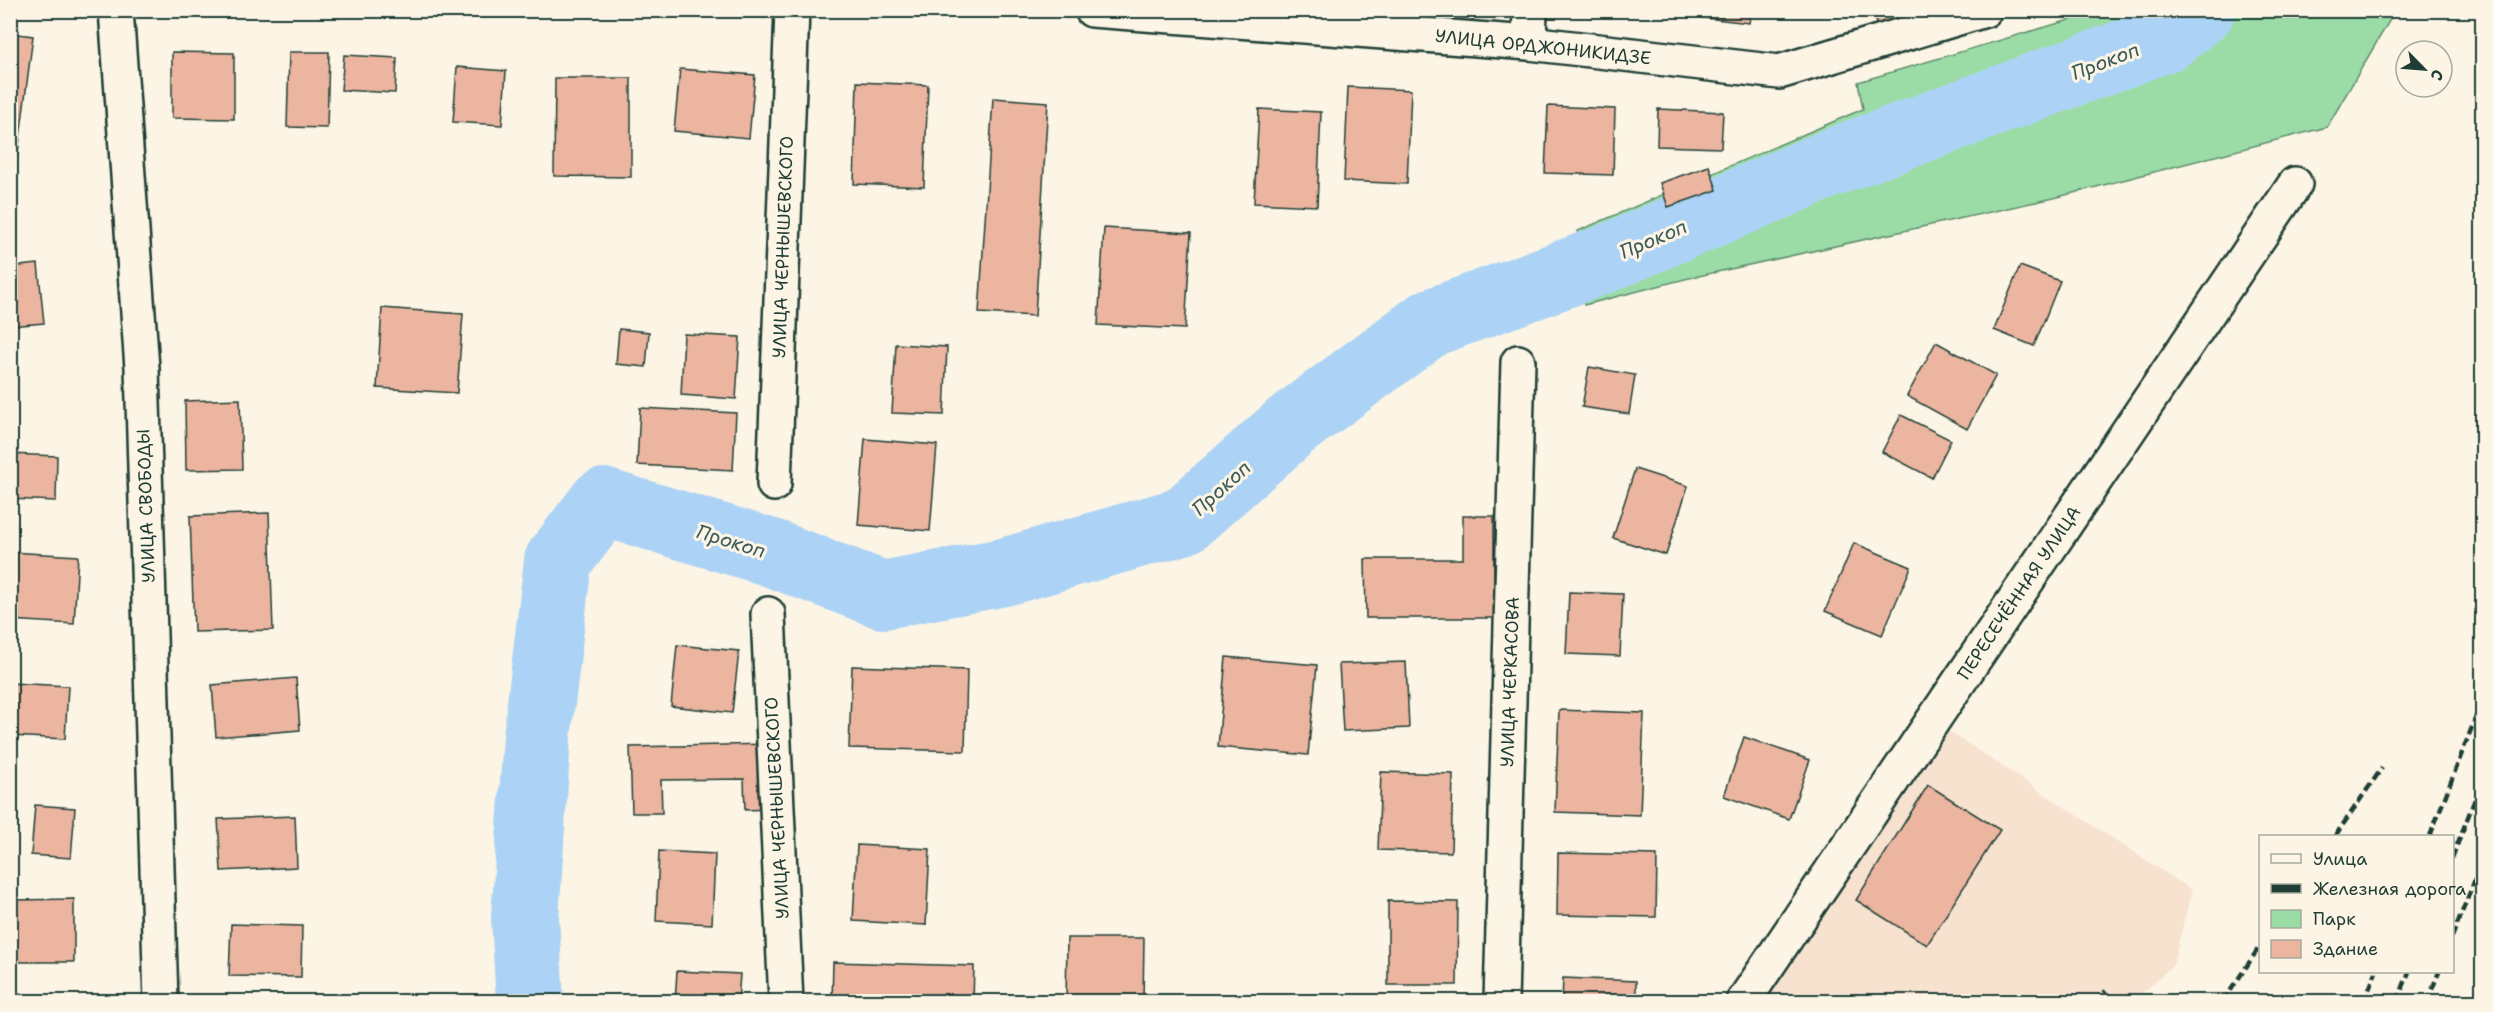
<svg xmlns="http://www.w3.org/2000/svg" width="2493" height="1012" viewBox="0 0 2493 1012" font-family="'Shantell Sans',sans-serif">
	<rect width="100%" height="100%" fill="#fcf5e5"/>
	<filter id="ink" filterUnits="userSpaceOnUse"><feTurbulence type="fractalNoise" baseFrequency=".0167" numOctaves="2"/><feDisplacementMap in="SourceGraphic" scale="12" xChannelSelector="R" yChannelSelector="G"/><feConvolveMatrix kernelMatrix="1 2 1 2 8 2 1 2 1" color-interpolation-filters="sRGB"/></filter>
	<g filter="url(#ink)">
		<path fill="#f7e2d0" d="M1942 727 2192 890 2173 965 2134 1001 1761 1002Z"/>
		<path fill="#9bdca6" stroke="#5d8c6d" stroke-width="1.5" d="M2100 11H2395L2327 127 2054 198 1685 279 1584 305 1578 231 1863 109 1858 82Z"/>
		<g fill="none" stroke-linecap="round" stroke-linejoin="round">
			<path stroke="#acd3f6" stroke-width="68" d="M530 1002 525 918 537 737 558 561 603 502 769 552 883 595 1004 572 1183 521 1292 425 1430 323 1605 259 1838 160 2166 38 2201 10"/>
		</g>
		<g fill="#ebb5a0" stroke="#1f3d34" stroke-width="1.5">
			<path d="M1689 10H1751L1749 23 1688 16Z"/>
			<path d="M1876 10H1927L1926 27 1876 25Z"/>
			<path d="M10 33 33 36 16 168 10 167Z"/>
			<path d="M172 52 234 53V119L172 118Z"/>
			<path d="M289 52H329L327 128 287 127Z"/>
			<path d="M344 55 397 58 395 93 341 90Z"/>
			<path d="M457 67 506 71 502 125 453 122Z"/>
			<path d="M680 69 755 75 749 138 674 131Z"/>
			<path d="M555 78H631V177L554 176Z"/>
			<path d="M857 82 928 85 924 187 854 184Z"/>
			<path d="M1348 87 1411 90 1407 184 1344 181Z"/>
			<path d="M993 98 1048 102 1035 316 979 313Z"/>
			<path d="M1548 106 1615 109 1613 175 1545 173Z"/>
			<path d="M1259 109 1321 112 1317 206 1254 203Z"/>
			<path d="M1658 109 1723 112 1721 148 1657 146Z"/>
			<path d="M1709 166 1717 190 1668 207 1660 183Z"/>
			<path d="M1104 228 1191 233 1185 329 1098 325Z"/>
			<path d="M38 264 44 323 10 326V267Z"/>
			<path d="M2020 266 2060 281 2034 346 1994 330Z"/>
			<path d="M382 308 463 314 457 393 377 388Z"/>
			<path d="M619 329 649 332 646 367 616 364Z"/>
			<path d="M684 334 740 337 736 399 681 395Z"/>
			<path d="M1936 342 1996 375 1967 429 1907 396Z"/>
			<path d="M896 344 947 347 944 415 892 413Z"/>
			<path d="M1589 367 1635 375 1629 414 1582 407Z"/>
			<path d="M240 399 242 469 186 470 185 401Z"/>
			<path d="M640 408 736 413 733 470 637 465Z"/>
			<path d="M1901 415 1951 440 1932 478 1882 452Z"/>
			<path d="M865 439 937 445 930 531 858 525Z"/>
			<path d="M10 454 57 456 56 501 10 499Z"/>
			<path d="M1635 469 1688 486 1666 555 1613 538Z"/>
			<path d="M269 513 273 630 194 632 190 516Z"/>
			<path d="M1463 516H1494V618H1366L1365 559H1463Z"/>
			<path d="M1854 543 1911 567 1882 635 1825 611Z"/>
			<path d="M10 552 78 556 74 624 10 620Z"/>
			<path d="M1569 592 1623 594 1620 656 1566 654Z"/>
			<path d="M677 645 739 651 732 713 671 706Z"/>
			<path d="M1226 657 1317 665 1308 755 1218 747Z"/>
			<path d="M1406 662 1409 728 1343 731 1339 664Z"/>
			<path d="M852 666 967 670 965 751 849 748Z"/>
			<path d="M296 678 300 730 216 737 212 685Z"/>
			<path d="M10 683 68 686 65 739 10 736Z"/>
			<path d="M1559 710 1644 713 1640 815 1555 812Z"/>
			<path d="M1744 737 1810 760 1789 819 1724 796Z"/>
			<path d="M771 744 772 809 745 810 744 779 661 780 662 813H632L630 747Z"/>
			<path d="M1381 772 1453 774 1451 852 1378 850Z"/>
			<path d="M1928 785 2000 830 1927 945 1856 900Z"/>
			<path d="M35 805 75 808 71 858 31 855Z"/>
			<path d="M295 816 297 867 221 871 218 819Z"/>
			<path d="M857 845 930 849 926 925 853 921Z"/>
			<path d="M659 851 715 854 712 924 656 921Z"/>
			<path d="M1558 853 1657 855 1656 917 1557 915Z"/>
			<path d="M74 899V962H16L15 900Z"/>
			<path d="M1388 901 1458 902 1457 985H1388Z"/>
			<path d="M231 924 302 926 301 977 229 976Z"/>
			<path d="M1067 938H1144L1143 1002H1066Z"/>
			<path d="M833 962 974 966 973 1002H832Z"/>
			<path d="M677 971 740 974 738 1002H675Z"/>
			<path d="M1563 978 1636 981V1002H1562Z"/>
			<path d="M415 996 468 999V1002H415Z"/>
			<path d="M1404 999 1461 1001 1404 1002Z"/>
		</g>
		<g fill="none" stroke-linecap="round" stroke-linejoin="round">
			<g stroke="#1f3d34" stroke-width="38">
				<g id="minor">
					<path d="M1092 10 1529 43 1779 72 1985 10"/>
					<path d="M1529 43 1530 10"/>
					<path d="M774 484 792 10"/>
					<path d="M768 614 786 1002"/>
					<path d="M1501 1002 1518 362"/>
					<path d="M1743 1002 2295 184"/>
				</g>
			</g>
			<g stroke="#1f3d34" stroke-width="38">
				<path id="secondary" d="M116 10 142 368 161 1002"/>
			</g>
			<use href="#minor" stroke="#fcf5e5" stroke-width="33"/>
			<use href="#secondary" stroke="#fcf5e5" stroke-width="33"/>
			<g stroke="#1f3d34" stroke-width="4.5" stroke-dasharray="9 4.5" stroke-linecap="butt">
				<path d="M2335 836 2382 768"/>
				<path d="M2430 836 2482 701"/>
				<path d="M2452 858 2482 781"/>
				<path d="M2452 937 2482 862"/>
				<path d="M2094 1002 2106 991"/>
				<path d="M2223 1002 2260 946"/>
				<path d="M2364 1002 2376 972"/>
				<path d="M2397 1002 2409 972"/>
				<path d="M2427 1002 2439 972"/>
			</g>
		</g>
	</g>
	<g text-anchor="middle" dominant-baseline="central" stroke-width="6" stroke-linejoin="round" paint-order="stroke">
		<g font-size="18" fill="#1f3d34" stroke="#fcf5e5">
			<text transform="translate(1543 47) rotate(6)">УЛИЦА ОРДЖОНИКИДЗЕ</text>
			<text transform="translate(783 247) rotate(-88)">УЛИЦА ЧЕРНЫШЕВСКОГО</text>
			<text transform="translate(146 506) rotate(-92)">УЛИЦА СВОБОДЫ</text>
			<text transform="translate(2019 593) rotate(-56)">ПЕРЕСЕЧЁННАЯ УЛИЦА</text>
			<text transform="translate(1510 682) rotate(-88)">УЛИЦА ЧЕРКАСОВА</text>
			<text transform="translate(777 808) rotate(-93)">УЛИЦА ЧЕРНЫШЕВСКОГО</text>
		</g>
		<g font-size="20" font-style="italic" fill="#3b5b5b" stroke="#fcf5e5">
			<text transform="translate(2105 61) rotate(-21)">Прокоп</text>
			<text transform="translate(1653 239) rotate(-23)">Прокоп</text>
			<text transform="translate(1221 488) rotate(-42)">Прокоп</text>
			<text transform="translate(731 541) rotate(17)">Прокоп</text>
		</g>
	</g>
	<rect width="2493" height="1012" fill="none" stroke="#fcf5e5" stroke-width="36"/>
	<rect x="18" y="18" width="2457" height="976" fill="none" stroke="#1f3d34" stroke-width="2" filter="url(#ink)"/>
	<rect x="2259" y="835" width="195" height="138" fill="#fcf5e5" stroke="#a4ab9e" stroke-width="1.5"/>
	<rect x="2271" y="854" width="30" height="9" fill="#fcf5e5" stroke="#a4ab9e" stroke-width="1.5"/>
	<text x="2313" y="865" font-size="18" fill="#1f3d34">Улица</text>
	<rect x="2271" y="884" width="30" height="9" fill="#1f3d34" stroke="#a4ab9e" stroke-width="1.5"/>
	<text x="2313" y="895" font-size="18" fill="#1f3d34">Железная дорога</text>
	<rect x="2271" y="910" width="30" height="18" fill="#9bdca6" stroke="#a4ab9e" stroke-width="1.5"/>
	<text x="2313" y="925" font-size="18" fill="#1f3d34">Парк</text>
	<rect x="2271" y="940" width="30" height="18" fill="#ebb5a0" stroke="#a4ab9e" stroke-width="1.5"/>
	<text x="2313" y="955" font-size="18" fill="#1f3d34">Здание</text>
	<g transform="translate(2424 69) rotate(115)"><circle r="28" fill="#fcf5e5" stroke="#a4ab9e" stroke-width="1.5"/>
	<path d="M0-4.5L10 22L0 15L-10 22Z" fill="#1f3d34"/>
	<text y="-9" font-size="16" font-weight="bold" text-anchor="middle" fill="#1f3d34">С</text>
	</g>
</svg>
